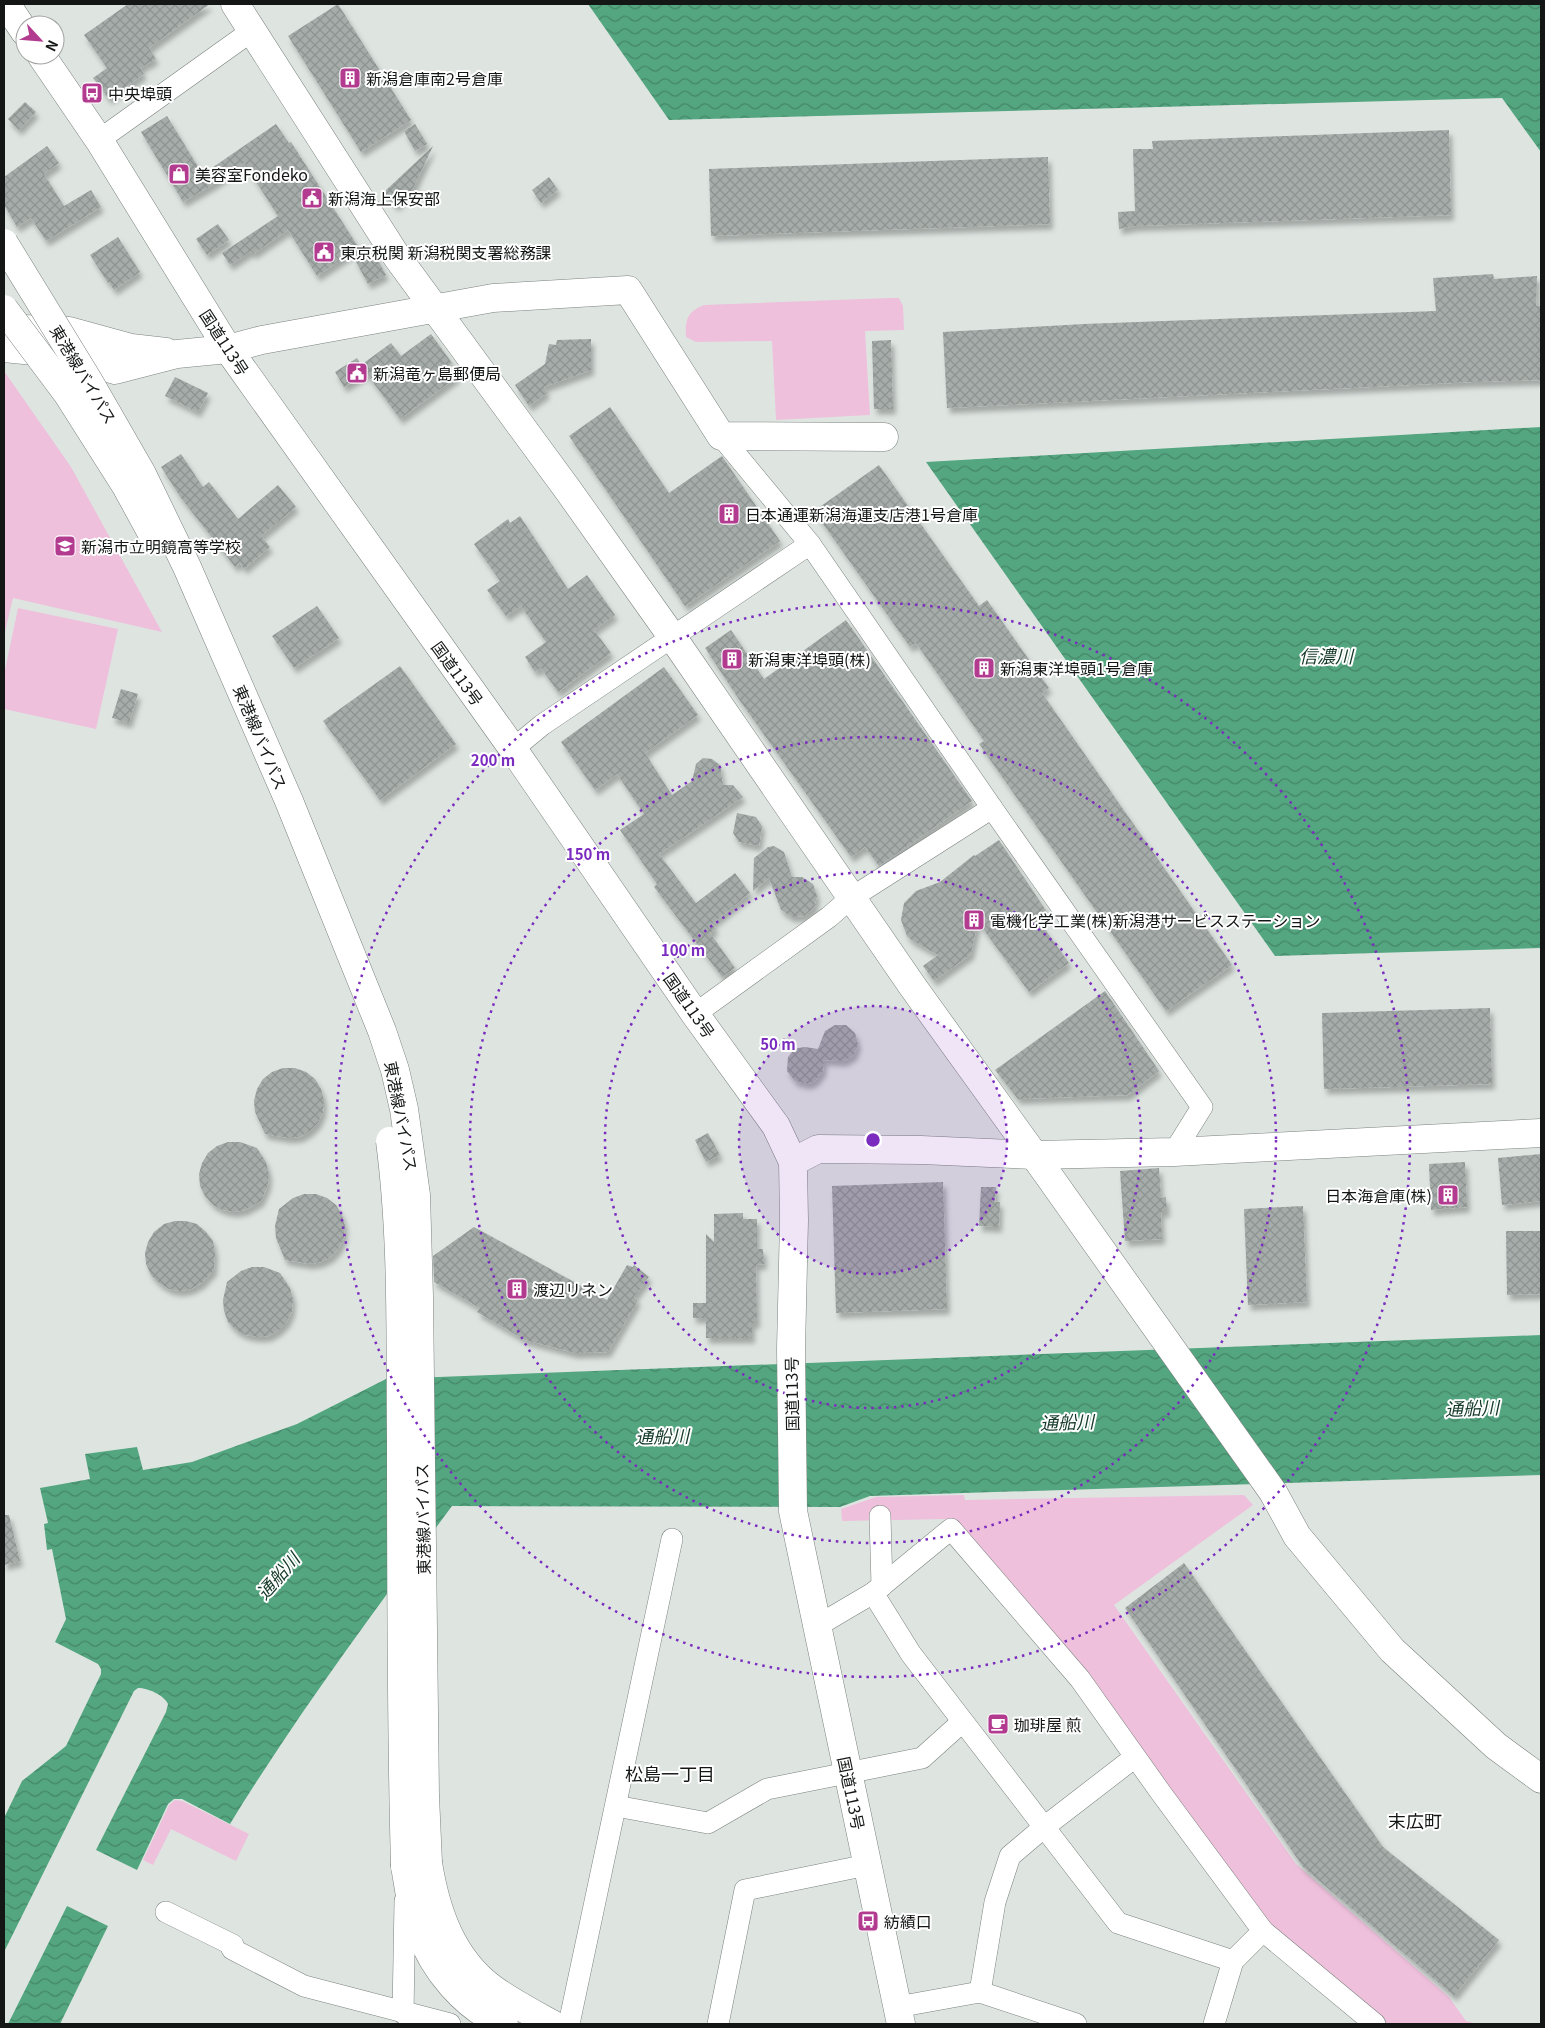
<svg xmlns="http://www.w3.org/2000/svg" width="1545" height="2028" viewBox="0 0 1545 2028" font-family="Georgia,'Noto Sans JP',serif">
	<defs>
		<pattern id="water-waves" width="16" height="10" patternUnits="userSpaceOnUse" patternTransform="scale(1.25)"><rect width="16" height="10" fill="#54a680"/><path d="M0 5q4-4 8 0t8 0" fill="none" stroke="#448668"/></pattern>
		<pattern id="building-cross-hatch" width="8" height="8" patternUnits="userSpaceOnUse" patternTransform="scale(1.25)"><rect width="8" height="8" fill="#a5aca9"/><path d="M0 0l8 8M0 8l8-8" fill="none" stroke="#8d9391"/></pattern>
		<filter id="shadow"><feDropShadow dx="3" dy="5.5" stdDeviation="2.5" flood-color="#0004"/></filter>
	</defs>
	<rect width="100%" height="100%" fill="#dee5e1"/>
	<g fill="#eec0dc">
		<path d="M889 298H899L903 306 904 330 865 331 870 415 776 420 772 341 696 342 686 337C685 320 687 312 704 305Z"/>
		<path d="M4 371 71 467 162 632 13 598 4 636Z"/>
		<path d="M18 608 118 629 96 729 4 709V675Z"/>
		<path d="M964 1495 965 1500 1244 1495 1253 1505 1114 1605 1296 1864 1449 1997 1466 2021 1478 2024H1385L1263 1923 949 1519 842 1521 841 1509 876 1497Z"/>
		<path d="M175 1800 182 1801 249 1834 236 1861 171 1829 153 1865 143 1860 169 1805Z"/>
	</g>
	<g fill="url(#water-waves)">
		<path d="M588 4H1541V152L1502 98 669 120Z"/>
		<path d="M1541 427V948L1275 956 926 462Z"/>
		<path d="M1541 1335V1475L870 1496 840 1507 452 1506C375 1610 298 1713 230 1824L182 1799H174L168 1804 137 1870 96 1850 166 1712 168 1704C164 1695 148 1688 138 1688L134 1691 4 1952V1818L22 1781 66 1746 101 1674V1669L98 1664 55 1642 66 1619 52 1549 47 1550 44 1524 48 1523 40 1488 90 1479 85 1454 137 1447 143 1470 192 1462 297 1424 386 1379Z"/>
		<path d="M67 1906 108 1926 60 2024H8Z"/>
	</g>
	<g fill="url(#building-cross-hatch)" filter="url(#shadow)">
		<path d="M128 4H210L149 48 156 59 140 68 144 74 109 99 93 78 107 68 84 35Z"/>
		<path d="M338 4 411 120 361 152 288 36Z"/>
		<path d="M25 102 36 112 19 130 8 119Z"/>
		<path d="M167 116 200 170 203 168 206 172 276 124 289 143 291 142 359 248 317 276 288 230 253 254 251 251 230 265 222 253 278 216 244 163 214 184 183 202 141 132Z"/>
		<path d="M415 124 427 144 415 151 404 131Z"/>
		<path d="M1449 130 1451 215 1135 226 1119 229 1118 212 1135 211 1133 149H1153L1152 141Z"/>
		<path d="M47 146 59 163 44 174 64 206 91 190 101 207 46 241 31 218 17 227 4 205V177Z"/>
		<path d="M433 146 413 189 396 206 383 193Z"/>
		<path d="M1048 157 1050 224 711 236 709 169Z"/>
		<path d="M549 177 558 190 541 203 532 190Z"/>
		<path d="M218 224 229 240 207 255 196 239Z"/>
		<path d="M118 237 140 272 114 290 109 282 108 283 90 255Z"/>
		<path d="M372 249 386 275 368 284 354 258Z"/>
		<path d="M1493 274 1494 279 1537 276 1536 306H1541V380L1472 382 947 408 943 332 1084 324 1436 311 1433 278Z"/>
		<path d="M431 334 452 363 448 366 457 377 400 419 364 370 366 374 344 387 335 372 357 358 361 365 391 343 401 356Z"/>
		<path d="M591 339V370L544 387 547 393 529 406 515 385 545 364 549 344 556 345 557 340Z"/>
		<path d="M891 340 893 409H874L872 341Z"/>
		<path d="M175 377 208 393 198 412 165 396Z"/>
		<path d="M610 407 669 493 722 456 780 541 685 606 569 436Z"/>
		<path d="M181 454 203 487 209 482 238 519 278 485 296 507 261 536 270 547 244 569 240 563 235 567 181 498 161 467Z"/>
		<path d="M879 465 979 606 987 600 1049 688 1042 693 1232 965 1166 1011 979 744 984 741 916 643 910 647 814 511Z"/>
		<path d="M520 516 568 589 587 575 615 615 594 630 611 653 558 692 541 668 535 672 525 657 546 642 521 606 506 616 487 590 500 581 474 544 508 519 510 523Z"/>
		<path d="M317 606 339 638 294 668 272 636Z"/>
		<path d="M846 620 972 801 879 866 865 847 851 857 738 698 705 648 731 630 764 679Z"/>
		<path d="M400 666 456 744 380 800 323 721Z"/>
		<path d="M664 667 698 715 645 753 672 795 692 781 696 764 703 758 712 759 720 765 723 785H733L743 797 659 854 696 903 735 873 750 893 712 924 716 929 710 933 735 968 722 977 654 887 657 884 620 830 644 814 617 774 595 790 561 742Z"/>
		<path d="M121 689 138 694 129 723 112 718Z"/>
		<path d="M737 813 756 817 762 826 759 846 739 842 733 833Z"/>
		<path d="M999 840 1047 912 1037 918 1069 963 1029 992 978 922 971 954 934 981 923 966 938 955 913 941 907 936 901 920 904 903 916 891 940 882 974 855 975 856Z"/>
		<path d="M774 846 784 852 792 877H802L813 884 817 896 814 908 804 916 792 917 781 910 769 878 753 891 754 858 768 847Z"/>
		<path d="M1105 991 1159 1071 1128 1095 1018 1099 995 1070Z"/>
		<path d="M1490 1008 1492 1084 1324 1089 1322 1013Z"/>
		<path d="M835 1025H846L855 1033 858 1044 854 1055 844 1061 824 1060 823 1071 815 1081 808 1084 795 1081 787 1071 788 1057 792 1052 798 1048 805 1047 818 1049 825 1031Z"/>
		<path d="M283 1068H295L306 1072 315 1079 321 1089 324 1100 323 1112 318 1123 310 1131 300 1137 289 1138 265 1134 255 1112 254 1101 257 1089 263 1079 272 1072Z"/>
		<path d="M708 1133 720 1155 706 1162 695 1140Z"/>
		<path d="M228 1142H240L257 1148 266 1162 269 1174 268 1185 261 1201 245 1210 234 1212 223 1210 213 1205 205 1196 200 1186 199 1174 202 1163 208 1153 217 1146Z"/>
		<path d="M1541 1154V1201L1502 1205 1498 1158Z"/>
		<path d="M1465 1162 1467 1207 1431 1210 1429 1164Z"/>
		<path d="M1159 1168 1161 1198 1166 1197 1167 1212H1161L1162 1239 1125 1241 1120 1171Z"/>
		<path d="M943 1182 947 1309 836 1313 832 1186Z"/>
		<path d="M981 1187H996L995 1202H1000L999 1227 979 1226Z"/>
		<path d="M304 1194H316L327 1198 336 1205 342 1215 345 1226 344 1238 339 1248 331 1257 321 1262 310 1264 285 1260 276 1238 275 1226 279 1209 293 1198Z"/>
		<path d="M1303 1206 1307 1302 1248 1305 1244 1209Z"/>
		<path d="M743 1213V1219H757V1249H763L764 1264 756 1265 757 1323H752V1338H706V1318H693V1303H706V1234L714 1242V1214Z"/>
		<path d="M175 1221H186L197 1224 206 1232 213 1241 215 1253 214 1270 202 1283 191 1289 180 1291 169 1289 159 1283 151 1275 146 1264 145 1253 148 1242 154 1232 164 1224Z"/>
		<path d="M474 1227 607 1300 627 1265 633 1267 634 1265 649 1277 634 1297 638 1300 608 1352 575 1353 525 1340 477 1312 480 1308 434 1282 433 1256Z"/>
		<path d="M1506 1231H1541V1294L1507 1295Z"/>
		<path d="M252 1267H264L280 1273 290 1288 293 1299 292 1311 287 1322 279 1330 269 1336 258 1337 246 1335 236 1330 228 1322 224 1311 223 1300 227 1282 241 1271Z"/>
		<path d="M4 1515H9L20 1561 4 1565Z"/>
		<path d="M1184 1563 1383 1847 1499 1940 1454 1996 1303 1867 1125 1608Z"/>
	</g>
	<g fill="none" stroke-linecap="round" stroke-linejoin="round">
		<g stroke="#7b827e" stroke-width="22">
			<g id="street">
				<path d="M99 140 253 30"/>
				<path d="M721 436 810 544 992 808 1202 1107 1174 1152"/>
				<path d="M513 749 542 725 810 544"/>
				<path d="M695 1014 829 917 851 898 992 808"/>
				<path d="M880 1516 882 1586"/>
				<path d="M873 1593 911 1654 1118 1923 1233 1961"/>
				<path d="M817 1626 873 1593 951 1529 1080 1679 1161 1793 1263 1931 1375 2024"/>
				<path d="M616 1806 708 1823 767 1789 922 1758 962 1722"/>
				<path d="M166 1912 233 1945 232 1949 304 1986 450 2024"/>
				<path d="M980 1992 995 1902 1010 1856 1043 1828 1135 1757"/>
				<path d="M897 2007 980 1992 1076 2024"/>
				<path d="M403 2013 405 1901"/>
				<path d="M569 2024 672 1539"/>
				<path d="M718 2024 745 1890 867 1865"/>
				<path d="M1214 2024 1233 1961 1263 1931"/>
			</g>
		</g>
		<g stroke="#7b827e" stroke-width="29">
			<g id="secondary">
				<path d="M235 4 397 257 568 490 673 638 913 987 1034 1155 1273 1492 1297 1536 1392 1650 1496 1746 1541 1779"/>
				<path d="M4 337 24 329 69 331 131 348 166 352"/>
				<path d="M4 348 54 353 115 370 177 354 228 349 262 340 493 298 628 290 721 436 884 437"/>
				<path d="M793 1162 818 1149 921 1150 1034 1155 1174 1152 1541 1133"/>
			</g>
		</g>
		<g stroke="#7b827e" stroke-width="29">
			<g id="highway">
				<path d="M6 4 25 32"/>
				<path d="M41 55 99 140 228 349 513 749 695 1014 776 1126 793 1162 794 1221 791 1349 793 1511 901 2024"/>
				<path d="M428 1863C436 1912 452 1959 493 1989 511 2002 532 2013 552 2024"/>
				<path d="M405 1866C409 1888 411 1910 419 1930 434 1970 464 2007 504 2024"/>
			</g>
		</g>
		<use href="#street" stroke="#fff" stroke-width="21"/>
		<use href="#secondary" stroke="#fff" stroke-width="28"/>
		<use href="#highway" stroke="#fff" stroke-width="28"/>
		<g stroke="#7b827e" stroke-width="29" stroke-linecap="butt">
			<g id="highway-bridge">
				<path d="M4 243 88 380 142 474 187 567 289 801 382 1031 395 1070 404 1109 416 1195 419 1296 425 1796 428 1863"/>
				<path d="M4 309 67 393 126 486 155 539"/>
				<path d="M390 1141C403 1240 400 1340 401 1439 401 1582 401 1724 405 1866"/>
			</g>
		</g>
		<use href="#highway-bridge" stroke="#fff" stroke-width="28"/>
	</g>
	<circle cx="873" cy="1140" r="134" fill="#7b2cbf" fill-opacity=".12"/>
	<g fill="none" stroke="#7b2cbf" stroke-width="2.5" stroke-dasharray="2.5 5">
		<circle cx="873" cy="1140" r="134"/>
		<circle cx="873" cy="1140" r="268"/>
		<circle cx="873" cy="1140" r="403"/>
		<circle cx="873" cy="1140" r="537"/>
	</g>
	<defs>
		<g id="building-square" transform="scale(1.125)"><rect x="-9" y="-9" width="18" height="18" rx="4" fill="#b23b90" stroke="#fff"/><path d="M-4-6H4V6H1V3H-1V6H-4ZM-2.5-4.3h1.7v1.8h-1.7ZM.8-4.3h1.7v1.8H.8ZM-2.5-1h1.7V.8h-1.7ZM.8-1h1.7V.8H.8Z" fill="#fff"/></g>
		<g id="bus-square" transform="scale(1.125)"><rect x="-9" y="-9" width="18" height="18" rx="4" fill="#b23b90" stroke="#fff"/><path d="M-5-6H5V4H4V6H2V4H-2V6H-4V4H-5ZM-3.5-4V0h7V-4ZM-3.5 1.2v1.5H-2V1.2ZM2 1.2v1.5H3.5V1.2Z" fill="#fff"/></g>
		<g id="shop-square" transform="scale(1.125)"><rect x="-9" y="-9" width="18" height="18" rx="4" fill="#b23b90" stroke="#fff"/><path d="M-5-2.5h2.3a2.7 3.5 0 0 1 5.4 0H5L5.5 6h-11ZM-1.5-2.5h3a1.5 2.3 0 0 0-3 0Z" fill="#fff"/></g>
		<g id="civic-square" transform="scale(1.125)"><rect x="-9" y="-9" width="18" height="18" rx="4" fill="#b23b90" stroke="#fff"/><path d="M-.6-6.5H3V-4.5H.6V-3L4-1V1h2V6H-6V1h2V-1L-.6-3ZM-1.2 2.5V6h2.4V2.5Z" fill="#fff"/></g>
		<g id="school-square" transform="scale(1.125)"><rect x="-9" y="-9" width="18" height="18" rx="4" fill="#b23b90" stroke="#fff"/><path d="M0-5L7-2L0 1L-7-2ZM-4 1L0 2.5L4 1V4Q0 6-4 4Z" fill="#fff"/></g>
		<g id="cafe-square" transform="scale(1.125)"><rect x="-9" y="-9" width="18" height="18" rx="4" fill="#b23b90" stroke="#fff"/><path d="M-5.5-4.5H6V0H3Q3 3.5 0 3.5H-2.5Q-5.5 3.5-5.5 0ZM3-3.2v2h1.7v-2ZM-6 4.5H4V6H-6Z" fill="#fff"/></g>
	</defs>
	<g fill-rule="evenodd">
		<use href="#building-square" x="350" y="78"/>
		<use href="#bus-square" x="92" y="93"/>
		<use href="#shop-square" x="179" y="174"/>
		<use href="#civic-square" x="312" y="198"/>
		<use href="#civic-square" x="324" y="252"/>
		<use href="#civic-square" x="357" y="373"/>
		<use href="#building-square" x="729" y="514"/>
		<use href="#school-square" x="65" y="546"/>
		<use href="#building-square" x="732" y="659"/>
		<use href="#building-square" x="984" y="668"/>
		<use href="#building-square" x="974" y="920"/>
		<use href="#building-square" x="1448" y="1195"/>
		<use href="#building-square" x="517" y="1289"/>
		<use href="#cafe-square" x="998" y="1724"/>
		<use href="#bus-square" x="868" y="1921"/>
	</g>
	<g text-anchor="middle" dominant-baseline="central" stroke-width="4" stroke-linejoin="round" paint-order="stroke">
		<g font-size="16" fill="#131614" stroke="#fff" text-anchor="start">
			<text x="366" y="78">新潟倉庫南2号倉庫</text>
			<text x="108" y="93">中央埠頭</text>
			<text x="195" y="174">美容室Fondeko</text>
			<text x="328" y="198">新潟海上保安部</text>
			<text x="340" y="252">東京税関 新潟税関支署総務課</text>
			<text x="373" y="373">新潟竜ヶ島郵便局</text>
			<text x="745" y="514">日本通運新潟海運支店港1号倉庫</text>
			<text x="81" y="546">新潟市立明鏡高等学校</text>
			<text x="748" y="659">新潟東洋埠頭(株)</text>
			<text x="1000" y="668">新潟東洋埠頭1号倉庫</text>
			<text x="990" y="920">電機化学工業(株)新潟港サービスステーション</text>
			<text x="1432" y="1195" text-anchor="end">日本海倉庫(株)</text>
			<text x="533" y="1289">渡辺リネン</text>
			<text x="1014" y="1724">珈琲屋 煎</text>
			<text x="884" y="1921">紡績口</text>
		</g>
		<g font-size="16" fill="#131614" stroke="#fff">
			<text transform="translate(225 342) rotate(57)">国道113号</text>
			<text transform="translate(84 374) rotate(59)">東港線バイパス</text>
			<text transform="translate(458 673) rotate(54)">国道113号</text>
			<text transform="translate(261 737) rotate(67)">東港線バイパス</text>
			<text transform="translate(690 1005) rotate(55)">国道113号</text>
			<text transform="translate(402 1116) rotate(79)">東港線バイパス</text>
			<text transform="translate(791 1394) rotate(-91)">国道113号</text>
			<text transform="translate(422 1519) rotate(-91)">東港線バイパス</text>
			<text transform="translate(852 1793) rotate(78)">国道113号</text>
		</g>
		<g font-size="18" font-style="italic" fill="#143929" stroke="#fff">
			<text x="1326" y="655">信濃川</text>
			<text transform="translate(1472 1407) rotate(-2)">通船川</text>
			<text transform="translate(1067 1421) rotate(-2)">通船川</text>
			<text transform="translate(662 1435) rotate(-1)">通船川</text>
			<text transform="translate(277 1575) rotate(-49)">通船川</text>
		</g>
		<g font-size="18" fill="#131614" stroke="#fff">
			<text x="670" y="1773">松島一丁目</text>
			<text x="1415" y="1820">末広町</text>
		</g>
	</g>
	<circle cx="873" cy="1140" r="8" fill="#7b2cbf" stroke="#fff" stroke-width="2.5"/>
	<g font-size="15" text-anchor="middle" font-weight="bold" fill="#7b2cbf" stroke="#fff" stroke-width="4" stroke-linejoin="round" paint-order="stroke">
		<text x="493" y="766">200 m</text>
		<text x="588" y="860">150 m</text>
		<text x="683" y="956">100 m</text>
		<text x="778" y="1050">50 m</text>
	</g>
	<rect width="1545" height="2028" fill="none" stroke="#131614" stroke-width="10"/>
	<g transform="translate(40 40) rotate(116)"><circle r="24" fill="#ffffff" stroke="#a1a2a1"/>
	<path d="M0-4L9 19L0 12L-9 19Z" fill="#b23b90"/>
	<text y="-8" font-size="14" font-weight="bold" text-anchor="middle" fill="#131614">N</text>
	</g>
</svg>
